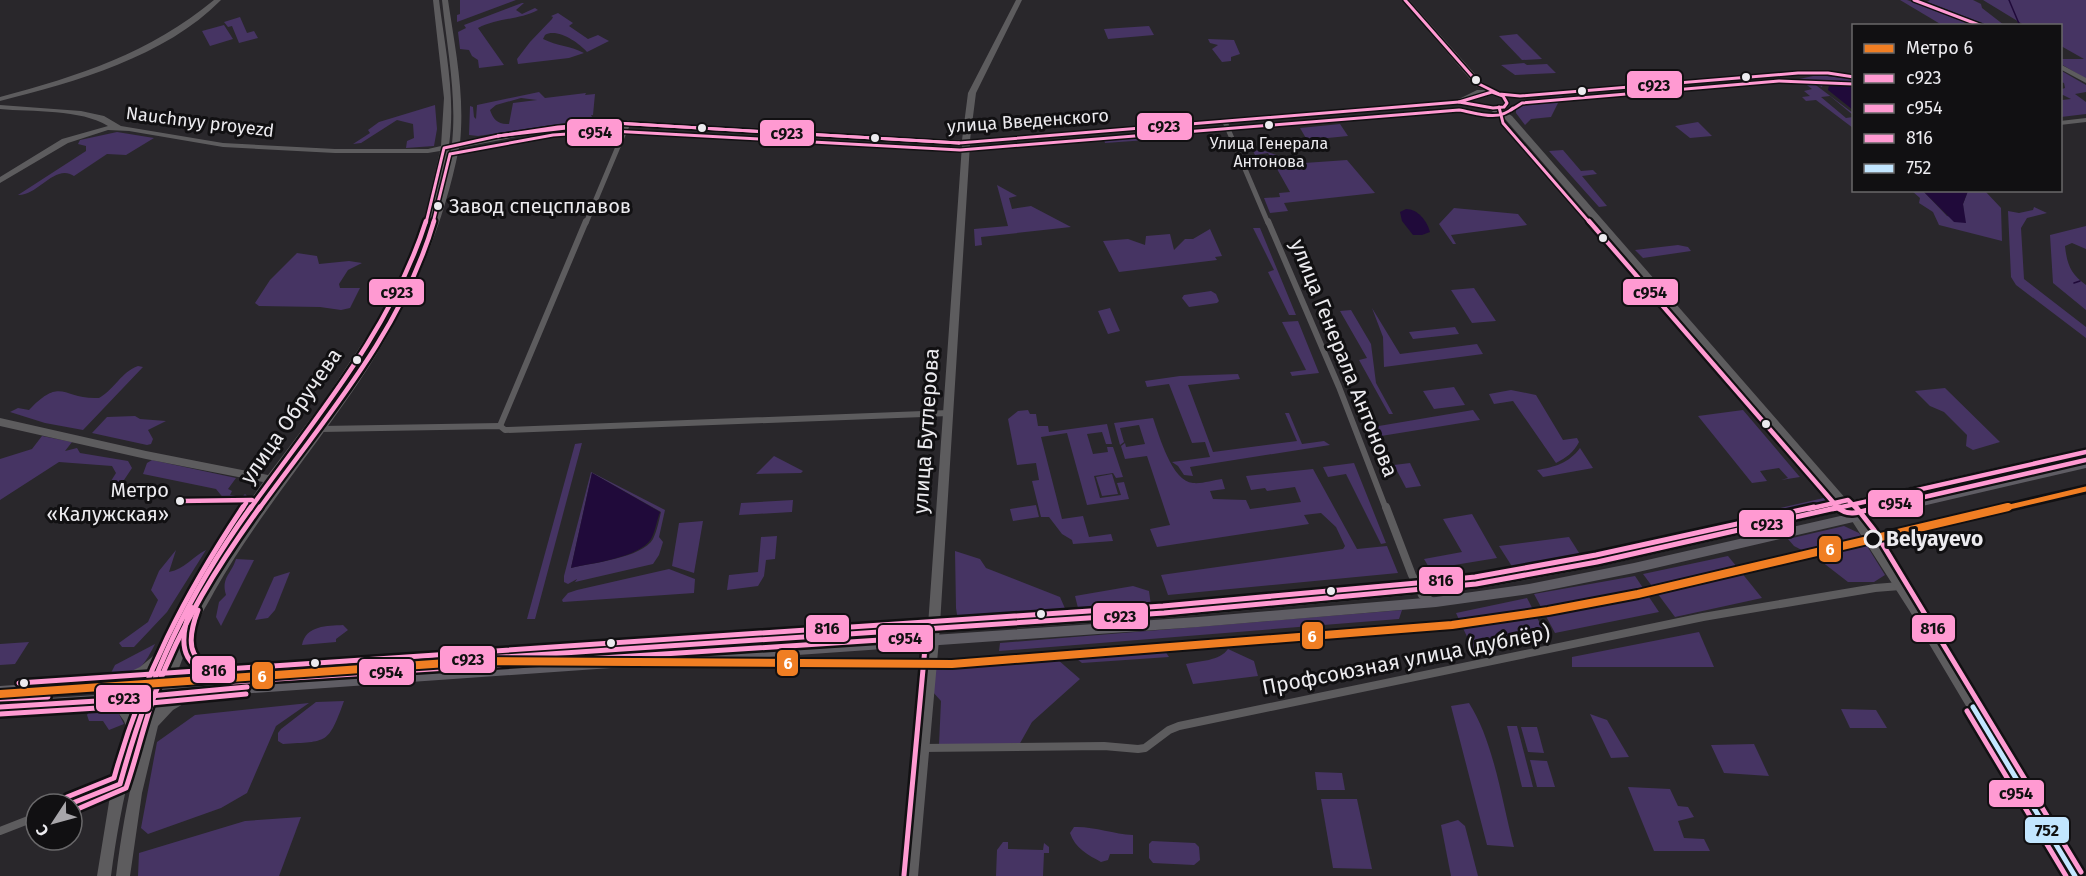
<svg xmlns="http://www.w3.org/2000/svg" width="2086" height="876" viewBox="0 0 2086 876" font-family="'Fira Sans',sans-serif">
	<rect width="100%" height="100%" fill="#29272b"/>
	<g fill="#463463" fill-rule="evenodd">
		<path d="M460 0H516L457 22V15L460 14Z"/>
		<path d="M1900 0H1907L1977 25H1942Z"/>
		<path d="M1930 0H1973L1981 4 1982 8 2004 25H1987L1927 2Z"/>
		<path d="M1983 0H2086V79L2061 64V59H2084L2061 46 2060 26 2024 25Z"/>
		<path d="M522 3H524L516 10 522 14 535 8 538 10C519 20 497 18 478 28L504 65 479 68 478 60 472 56 469 50 460 49 458 32 466 28 464 25Z"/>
		<path d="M558 13 573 23 569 26 588 39 598 35 609 41 587 52C578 42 557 28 545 35L543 39C557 46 571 46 584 53L569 58 518 64 517 59 530 42 552 19 553 17 551 16Z"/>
		<path d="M240 17 247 33 254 31 258 38 239 43 232 26 228 27 224 22Z"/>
		<path d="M224 25 233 39 210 46 202 31Z"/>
		<path d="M1149 26 1154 35 1108 39 1104 29Z"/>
		<path d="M1517 34 1542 59 1522 60 1499 36Z"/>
		<path d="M1208 39 1234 40 1240 54 1231 57V61L1222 62 1212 49 1218 45 1210 43Z"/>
		<path d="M1524 63 1527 65 1547 64 1556 73 1515 75 1501 65Z"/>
		<path d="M2060 70 2086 85V92L2075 94 2086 102V114L2061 117V98L2062 100 2071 99 2061 94 2062 89 2065 88 2064 83 2061 82Z"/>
		<path d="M1818 75 1853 79V83L1838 81 1823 84 1822 87 1809 80 1853 113V115L1830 96 1821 97 1846 118 1853 117V128L1816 100 1806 101 1802 97 1810 96 1804 91 1812 89 1799 79Z"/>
		<path d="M539 92 545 98 586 93 585 95 595 94 593 115H591L593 119 478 136 469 135 470 106 473 107 474 117 476 119 477 105ZM521 98 537 100 513 103 509 124C498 125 493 119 490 110L496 105Z"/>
		<path d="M1562 96 1565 98 1560 99 1551 117 1531 119 1525 125 1516 113V105L1521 101Z"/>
		<path d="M435 105 437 129 434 146 406 148 407 141 414 138 413 124 397 120 361 143 353 144 370 133 368 130 379 122Z"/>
		<path d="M1698 122 1712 136 1690 138 1675 126Z"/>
		<path d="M1340 124 1348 136 1307 140 1300 128Z"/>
		<path d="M117 132 154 138 126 155 107 154 74 176C55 163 38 196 18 195L86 151V146L78 144 80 140Z"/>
		<path d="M1158 132 1161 139 1105 143 1103 136Z"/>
		<path d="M1262 150 1279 156 1290 164 1347 160 1375 193 1284 203 1288 211 1270 213 1264 198 1280 197 1279 193 1290 192 1268 153 1255 155 1253 151Z"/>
		<path d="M1563 150 1581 171 1593 170 1597 174 1582 176 1607 206 1599 207 1549 151Z"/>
		<path d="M997 185 1017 196 1009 198 1012 209 1031 206 1071 227 981 237 982 245 975 246 974 229 1008 226Z"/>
		<path d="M1912 191H1923L1947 216 1964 219 1963 204 1968 191H1985L2001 208 2002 241 1939 225 1933 212 1919 203 1920 198Z"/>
		<path d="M2034 207 2047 213 2027 218 2021 228 2024 279 2086 327V338L2016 285 2011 277 2008 211 2019 213 2033 210Z"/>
		<path d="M1454 208 1518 214 1527 225 1451 235 1456 244H1453L1439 224Z"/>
		<path d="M2086 226V249L2072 243 2065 246C2067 265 2071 274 2086 285V310L2053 283 2050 235Z"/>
		<path d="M1253 228H1260L1296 315H1289L1268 272 1274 270Z"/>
		<path d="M1210 229 1222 256 1215 257 1217 260 1119 272 1103 241 1128 239 1145 245 1146 236 1170 234 1174 250 1185 239H1193Z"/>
		<path d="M1678 245 1688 247 1691 251 1643 258 1635 250Z"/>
		<path d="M297 253 317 256 319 264 349 261 362 263 348 270 339 284 340 288H360L350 308 341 310 320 307 259 306 255 303 270 280Z"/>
		<path d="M1474 288 1496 321 1472 323 1451 290Z"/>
		<path d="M1211 291 1216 294 1219 301 1217 303 1189 307 1182 298 1184 295Z"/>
		<path d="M1110 308 1120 331 1108 334 1098 311Z"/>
		<path d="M1372 308 1400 354 1477 344 1483 354 1384 367 1383 337Z"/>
		<path d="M1351 310 1371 344 1376 383 1393 414H1389L1359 360 1367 358 1340 311Z"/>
		<path d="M1298 321 1319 373 1292 376 1290 372 1306 370 1282 322Z"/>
		<path d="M1455 327 1459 334 1413 339 1409 332Z"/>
		<path d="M138 366 143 367 83 430 45 423 10 412 18 408 29 410C62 375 63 400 99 398 115 389 121 372 138 366Z"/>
		<path d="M1238 374 1240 379 1188 385 1213 452 1297 441 1285 413H1289L1302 444 1324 441 1330 445 1190 467 1193 476 1184 475 1178 466 1172 462 1210 457 1205 442 1192 443 1169 384 1147 387 1145 381 1180 376Z"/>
		<path d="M1454 387 1465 405 1434 409 1423 391Z"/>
		<path d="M1945 388 2000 442 1973 450 1966 446 1967 435 1944 412 1930 406 1915 391Z"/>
		<path d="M1511 390 1536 395 1563 440 1577 438 1579 442C1574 452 1566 458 1556 463L1513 401 1494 404 1489 394Z"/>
		<path d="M1028 410 1030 414H1036L1038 426H1048L1049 432 1107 424 1112 444H1106L1102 432 1087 434 1093 454 1108 452 1107 447H1113L1123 477 1116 478 1113 473 1094 476 1100 498 1121 495 1117 483 1124 482 1129 499 1087 505 1067 433 1041 437 1062 519 1083 516 1089 537 1111 534 1113 541 1073 544 1072 540 1062 534 1049 517H1041L1032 481 1039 480 1036 463 1017 465 1008 419 1018 411Z"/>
		<path d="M1473 410 1480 420 1381 436 1367 428Z"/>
		<path d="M1743 410 1799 476 1800 477 1781 480 1788 478 1779 468 1760 471 1767 481 1752 483 1698 416Z"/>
		<path d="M135 416 140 419 166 421 148 430 153 439 151 444 147 445 92 433 107 417Z"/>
		<path d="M1153 418C1159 435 1172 482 1193 483 1202 484 1213 480 1222 479L1225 489 1210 491 1213 499 1246 500 1250 509 1301 502 1295 487 1267 491 1265 488 1251 490 1246 476 1313 469 1357 549 1387 546 1398 573 1168 595 1161 575 1343 549 1345 546 1336 527 1321 513 1304 515 1309 524 1157 547 1150 529 1170 525 1147 456 1125 459 1121 446 1125 443 1126 447 1145 444 1139 425 1120 428 1124 442 1120 445 1114 423Z"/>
		<path d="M42 436 72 442 65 451 77 448 80 453 128 461 132 468 122 483 111 481 116 473 112 466 59 462 0 500V459L32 449Z"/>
		<path d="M582 443 535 619H527L575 444Z"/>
		<path d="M1580 448 1593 468 1543 477 1537 470C1555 467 1569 463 1580 448Z"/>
		<path d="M774 456 803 471 801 473 756 474Z"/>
		<path d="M152 460 236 478 228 489 232 491 230 495 242 497 245 494 247 496 242 500H225L216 489 143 474 147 463Z"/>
		<path d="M1354 463 1386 543 1381 544 1346 474 1328 477 1323 467Z"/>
		<path d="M1410 463 1421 486 1406 488 1394 465Z"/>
		<path d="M591 472 665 510 659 537 663 542 659 555 653 564 575 582 577 579 568 584 564 582V576ZM592 473 661 512C659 520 657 531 653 539 642 558 591 563 571 568Z"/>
		<path d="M1112 474 1118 494 1102 496 1096 477Z"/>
		<path d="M1828 497 1835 504 1766 521 1759 513Z"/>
		<path d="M793 500 792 512 739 515 741 503Z"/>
		<path d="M1036 505 1039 517 1013 521 1010 509Z"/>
		<path d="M1472 514 1497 558 1430 569 1424 559 1462 552 1443 519Z"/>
		<path d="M703 521 694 573 672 566 679 523Z"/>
		<path d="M1844 526 1859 533 1885 575 1874 582H1848L1817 558 1794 546 1788 539Z"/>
		<path d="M777 536 775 559 766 560 764 576 758 586 727 590 729 575 758 572 761 537Z"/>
		<path d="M1569 537 1581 556 1519 567 1513 568 1499 546Z"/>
		<path d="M176 550 169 572C185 569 192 557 206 550L167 612 134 647H122L119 643 148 622 158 600 151 590 159 571Z"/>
		<path d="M955 551 980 559 986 568 1060 597 1067 613 1046 612 958 621 956 608Z"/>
		<path d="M1728 556 1762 598 1675 617 1643 574Z"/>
		<path d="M236 559 254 560 221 626 216 617 219 602 226 595C221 577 231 575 236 559Z"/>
		<path d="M669 569 695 579 694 593 563 602 562 600 568 593 577 590Z"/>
		<path d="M290 572 275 610 268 618 255 620 274 577Z"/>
		<path d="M1635 576 1659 612 1555 633 1534 594Z"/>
		<path d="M1133 586 1149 591 1151 606 1079 612 1075 596Z"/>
		<path d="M1527 598 1549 641 1475 654 1456 613Z"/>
		<path d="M1402 610 1399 619 999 651 1000 643Z"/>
		<path d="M343 625 348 630 336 639V642L302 645C306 625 327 626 343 625Z"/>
		<path d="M1699 632 1714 667H1572V657Z"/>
		<path d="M29 642 15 664 0 665V644Z"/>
		<path d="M155 644C142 670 136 676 107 681L115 665Z"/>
		<path d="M1161 645 1169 657 1082 663 1068 652Z"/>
		<path d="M1228 649 1254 661 1258 676 1193 684 1186 664C1199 661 1220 661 1228 649Z"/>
		<path d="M1050 653 1080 679 1032 722 1019 745H939L941 701 932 691 936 660Z"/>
		<path d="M344 701C328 745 328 741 283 744L278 741V733L281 729 316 702Z"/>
		<path d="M309 703 276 726 247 793 221 808 148 834 141 828 157 742 195 715Z"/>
		<path d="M1469 703C1494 742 1502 802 1514 847L1487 845 1451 706Z"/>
		<path d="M90 709 117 710 124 724 109 730 103 721H89L87 715Z"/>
		<path d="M1841 709 1876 710 1887 728H1850Z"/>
		<path d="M1590 714 1607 720 1629 757 1611 758Z"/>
		<path d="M1507 726H1517L1533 787H1522Z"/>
		<path d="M1521 727H1537L1544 753 1528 752Z"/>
		<path d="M1754 744 1769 776 1724 773 1711 745Z"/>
		<path d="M1530 760 1547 761 1555 787H1537Z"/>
		<path d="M1315 772 1342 773 1345 790H1317Z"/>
		<path d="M1628 787 1670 789 1678 806 1688 807 1694 817 1678 821 1684 838 1704 839 1710 851H1654Z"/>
		<path d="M1321 799H1357L1372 869 1333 868Z"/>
		<path d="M301 817 279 876H138L139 853 245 821Z"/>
		<path d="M1458 820 1465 826 1478 876H1451L1441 825Z"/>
		<path d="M1074 827C1093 826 1113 834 1133 835V854H1110L1108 860 1101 862C1088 855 1075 848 1070 833Z"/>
		<path d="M1152 841 1195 843 1199 847 1200 860 1194 865 1153 863 1149 858V844Z"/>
		<path d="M1003 842H1008V849L1043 850 1044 843 1049 847V853H1044L1043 876H996L997 850Z"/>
	</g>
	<g fill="#200a3a">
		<path d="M1835 82 1853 84V110L1828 90 1829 85Z"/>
		<path d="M1923 191H1968L1963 204 1966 223 1954 222Z"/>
		<path d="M1406 209C1418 209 1427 221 1430 232L1422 235H1413L1402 221 1400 212Z"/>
		<path d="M592 473 660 512C657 520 655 532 651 539 639 558 591 563 571 568Z"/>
	</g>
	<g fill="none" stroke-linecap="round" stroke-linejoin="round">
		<g stroke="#200a3a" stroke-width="1.5">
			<path d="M2009 0 2020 26"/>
			<path d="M2074 283 2080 281"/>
		</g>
		<g stroke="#5d5c5e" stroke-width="5">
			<path d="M1225 122 1268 223"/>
			<path d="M586 223 628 123"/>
		</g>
		<g stroke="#5d5c5e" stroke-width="6">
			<path d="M1268 221 1339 387 1386 509"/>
			<path d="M500 426 586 221"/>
			<path d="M321 429 500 426 505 430 949 413"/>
		</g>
		<g stroke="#5d5c5e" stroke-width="8">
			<path d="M1386 507 1412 575 1422 595 1433 602"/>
			<path d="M922 748 1104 746 1138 749 1145 748 1169 730 1179 726 1703 617 1875 588 1900 586"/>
			<path d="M70 804 120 784"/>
			<path d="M0 831 36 817"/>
		</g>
		<g fill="#5d5c5e" fill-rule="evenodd">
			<path d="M214 0H221C165 57 75 82 0 101V97C79 76 150 53 214 0Z"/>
			<path d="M433 0H439C445 48 456 96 449 145L452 144C457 95 447 48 442 0H448C455 48 465 94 460 143L552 126 611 121 962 140 968 93 1016 0H1022L976 93 970 140 1457 100 1477 90H1484L1476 86 1402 0H1409L1482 82 1499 92 1520 94 1798 71H1828L1854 75V79L1828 75H1798L1520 98 1481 94 1467 101 1487 104V108L1459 104 970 144 939 640 918 876H904L927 640 962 145 611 125 552 130 459 148C443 228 412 299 368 368 319 444 259 513 214 592 209 602 195 623 194 633 194 661 208 662 230 670L232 674 230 678C212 683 192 667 185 652L167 700 191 687 195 689 197 693 195 697 173 710 158 726 142 793 130 876H116C130 761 159 666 217 565 156 658 125 767 111 876H97L110 796 128 731 124 721 117 711 98 707 97 703 98 699C113 694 125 701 134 713L148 675 123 687 119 685 117 681 119 677 140 667 158 652 182 603 203 568 263 482 146 459 0 426V418L146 451 268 475 324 401 379 318 403 273 423 225 440 151 428 153H335L223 147 129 131 108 130 68 143 0 183V177L62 139 108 126C81 109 32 112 0 109V105L81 111 104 116 121 126 223 143 335 149H428L441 146 444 98ZM451 149 444 183 432 222 449 150ZM381 331C350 380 317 434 278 478L331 407Z"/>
			<path d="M1911 0H1920L1986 26H1975Z"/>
			<path d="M2060 64 2086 78V83L2060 69Z"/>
			<path d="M1490 106H1496L1512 116 1860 515 1917 602 2082 876H2067L1909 610 1852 521 1506 120 1490 110Z"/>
			<path d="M2086 118V122L2060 125V121Z"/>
		</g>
		<g fill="#5f5d64" fill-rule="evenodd">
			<path d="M2086 448V456L1597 567 1476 589 1164 618 535 659 0 698V686L535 649 1164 608 1476 579 1597 557Z"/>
			<path d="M2086 460V468L1634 573 1529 594 1436 607 1198 627 197 697 97 707 0 713V701L97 695 197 685 1198 617 1436 597 1529 584 1634 563Z"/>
		</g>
		<g stroke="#111012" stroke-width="6">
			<g id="bus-1-far2">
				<path d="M1405 0 1479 84 1499 94 1520 96 1798 73H1828L1854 77"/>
				<path d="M1914 0 1982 26"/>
				<path d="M1492 92 1503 96 1507 103 1504 107 1493 108 1459 102Z"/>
				<path d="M615 123 959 143"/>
				<path d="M615 123 959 143"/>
				<path d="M498 136 558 127 601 124"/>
				<path d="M498 136 601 124"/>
				<path d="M959 143 1459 102"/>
				<path d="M426 223 444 148 498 136"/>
			</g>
		</g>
		<g stroke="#111012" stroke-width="9">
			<g id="bus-1-far1">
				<path d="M250 509C316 417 391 330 426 221"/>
				<path d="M1833 509 2086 452"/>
			</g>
		</g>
		<g stroke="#111012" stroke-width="10">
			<g id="bus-1">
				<path d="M198 610C183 650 191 664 232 675L1164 613 1476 584 1597 562 1840 507"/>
				<path d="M0 707 97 701 247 687"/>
				<path d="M70 804 120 784C149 678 186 597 251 507"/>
			</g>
		</g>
		<g stroke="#111012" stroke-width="6">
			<g id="bus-2-far2">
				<path d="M1499 107 1503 123 1590 223"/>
				<path d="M1511 110 1522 103 1779 81 1853 84"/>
				<path d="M433 223 450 154 553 135 611 131 960 150 1459 110C1477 113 1498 122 1513 108"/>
			</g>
		</g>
		<g stroke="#111012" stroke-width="9">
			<g id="bus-2-far1">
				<path d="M1589 221 1839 509"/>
				<path d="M259 509C325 418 402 331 434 221"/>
				<path d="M1872 509 2086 460"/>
			</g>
		</g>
		<g stroke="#111012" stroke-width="10">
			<g id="bus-2">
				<path d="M1838 507C1848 519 1865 510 1878 507"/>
				<path d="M191 607C174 653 186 670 232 682L926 637 904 875"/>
				<path d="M1967 711 2066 876"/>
				<path d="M0 714 98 708 246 694"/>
				<path d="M73 811 126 788C137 756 144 723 156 691 181 624 218 565 260 507"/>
			</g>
		</g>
		<g stroke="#111012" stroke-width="9">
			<g id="bus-3-far1">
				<path d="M180 501 252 500"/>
				<path d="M242 509 246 503"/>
				<path d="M1808 509 1848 500 1857 509"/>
			</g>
		</g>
		<g stroke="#111012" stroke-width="10">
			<g id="bus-3">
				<path d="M1856 507 1874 530 2081 872"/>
				<path d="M19 683 1163 606 1417 583 1475 577 1596 555 1814 507"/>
				<path d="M0 699 48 697"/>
				<path d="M67 797 114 778C142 677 185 594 243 507"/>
			</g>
		</g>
		<g stroke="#111012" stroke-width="10">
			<path id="bus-4" d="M1973 707 2075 876"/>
		</g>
		<use href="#bus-1-far2" stroke="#ff9ad2" stroke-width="3"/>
		<use href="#bus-1-far1" stroke="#ff9ad2" stroke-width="4.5"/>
		<use href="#bus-1" stroke="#ff9ad2" stroke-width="5"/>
		<use href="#bus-2-far2" stroke="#ff9ad2" stroke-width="3"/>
		<use href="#bus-2-far1" stroke="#ff9ad2" stroke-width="4.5"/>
		<use href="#bus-2" stroke="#ff9ad2" stroke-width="5"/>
		<use href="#bus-3-far1" stroke="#ff9ad2" stroke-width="4.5"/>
		<use href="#bus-3" stroke="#ff9ad2" stroke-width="5"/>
		<use href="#bus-4" stroke="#c2e6ff" stroke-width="5"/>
		<g stroke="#111012" stroke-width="10">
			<path id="metro-1-far1" d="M2001 509 2086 489"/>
		</g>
		<g stroke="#111012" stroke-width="12">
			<path id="metro-1" d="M0 694 476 661 952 664 1452 625 1548 611 1638 594 2008 507"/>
		</g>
		<use href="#metro-1-far1" stroke="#f07e23" stroke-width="5"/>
		<use href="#metro-1" stroke="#f07e23" stroke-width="8"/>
	</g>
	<g fill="#ecebef" stroke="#111012" stroke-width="2">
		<circle cx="1746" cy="77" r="5"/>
		<circle cx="1476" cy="80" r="5"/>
		<circle cx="1582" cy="91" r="5"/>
		<circle cx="1269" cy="125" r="5"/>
		<circle cx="702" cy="128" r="5"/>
		<circle cx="875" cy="138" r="5"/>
		<circle cx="438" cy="206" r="5"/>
		<circle cx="1603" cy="238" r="5"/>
		<circle cx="357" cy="360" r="5"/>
		<circle cx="1766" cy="424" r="5"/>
		<circle cx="180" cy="501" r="5"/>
		<circle cx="1331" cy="591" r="5"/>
		<circle cx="1041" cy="614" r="5"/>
		<circle cx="611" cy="643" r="5"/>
		<circle cx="315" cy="663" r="5"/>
		<circle cx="24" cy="683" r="5"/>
	</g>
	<circle fill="#111012" stroke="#ecebef" stroke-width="3" cx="1873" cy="539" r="8"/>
	<g text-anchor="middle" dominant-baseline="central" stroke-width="6" stroke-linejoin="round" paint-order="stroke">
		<g font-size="16" fill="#ecebef" stroke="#111012">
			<text x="1269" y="143">Улица Генерала<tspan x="1269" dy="18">Антонова</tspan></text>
		</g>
		<g font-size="18" fill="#ecebef" stroke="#111012">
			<text transform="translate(1028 121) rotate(-4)">улица Введенского</text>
			<text transform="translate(200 122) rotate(7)">Nauchnyy proyezd</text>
		</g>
		<g font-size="20" fill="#ecebef" stroke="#111012" text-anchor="start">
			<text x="449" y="206">Завод спецсплавов</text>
			<text x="169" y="490" text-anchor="end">Метро<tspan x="169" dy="24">«Калужская»</tspan></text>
		</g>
		<g font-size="21" fill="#ecebef" stroke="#111012">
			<text transform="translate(1344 358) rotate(68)">улица Генерала Антонова</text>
			<text transform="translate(291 416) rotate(-55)">улица Обручева</text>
			<text transform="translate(926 431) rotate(-86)">улица Бутлерова</text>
			<text transform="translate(1406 660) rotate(-11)">Профсоюзная улица (дублёр)</text>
		</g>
		<g font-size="21" font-weight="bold" fill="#ecebef" stroke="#111012" text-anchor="start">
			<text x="1886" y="539">Belyayevo</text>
		</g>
	</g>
	<g stroke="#111012" stroke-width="2">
		<rect x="1626" y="70" width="57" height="29" rx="6" fill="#ff9ad2"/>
		<rect x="1136" y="112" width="57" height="29" rx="6" fill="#ff9ad2"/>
		<rect x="566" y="118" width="57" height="29" rx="6" fill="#ff9ad2"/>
		<rect x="759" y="119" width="56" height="28" rx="6" fill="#ff9ad2"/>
		<rect x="1622" y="278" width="57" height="28" rx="6" fill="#ff9ad2"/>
		<rect x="368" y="278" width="57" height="28" rx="6" fill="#ff9ad2"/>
		<rect x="1867" y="489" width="57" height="29" rx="6" fill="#ff9ad2"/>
		<rect x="1738" y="509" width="57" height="29" rx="6" fill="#ff9ad2"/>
		<rect x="1818" y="535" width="24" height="28" rx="6" fill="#f07e23"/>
		<rect x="1418" y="566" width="46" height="29" rx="6" fill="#ff9ad2"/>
		<rect x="1092" y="602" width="57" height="28" rx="6" fill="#ff9ad2"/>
		<rect x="1911" y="614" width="45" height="29" rx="6" fill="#ff9ad2"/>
		<rect x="805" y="614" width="45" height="29" rx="6" fill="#ff9ad2"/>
		<rect x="1301" y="621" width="23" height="29" rx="6" fill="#f07e23"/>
		<rect x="877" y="624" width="57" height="29" rx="6" fill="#ff9ad2"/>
		<rect x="439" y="645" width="57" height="29" rx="6" fill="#ff9ad2"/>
		<rect x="776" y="649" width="23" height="28" rx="6" fill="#f07e23"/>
		<rect x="191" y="655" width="45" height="29" rx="6" fill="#ff9ad2"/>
		<rect x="358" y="658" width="57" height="28" rx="6" fill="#ff9ad2"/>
		<rect x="251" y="661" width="23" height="29" rx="6" fill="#f07e23"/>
		<rect x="95" y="684" width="57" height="29" rx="6" fill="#ff9ad2"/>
		<rect x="1988" y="779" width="57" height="29" rx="6" fill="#ff9ad2"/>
		<rect x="2024" y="816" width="46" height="28" rx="6" fill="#c2e6ff"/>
	</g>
	<g font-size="16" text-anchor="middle" font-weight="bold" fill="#fff">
		<text x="1830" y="555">6</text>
		<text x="1312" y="642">6</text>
		<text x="788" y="669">6</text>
		<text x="262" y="682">6</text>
	</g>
	<g font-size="16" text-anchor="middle" font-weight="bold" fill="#111">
		<text x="1654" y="91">с923</text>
		<text x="1164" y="132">с923</text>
		<text x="595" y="138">с954</text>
		<text x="787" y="139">с923</text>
		<text x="1650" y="298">с954</text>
		<text x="397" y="298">с923</text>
		<text x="1895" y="509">с954</text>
		<text x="1767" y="530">с923</text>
		<text x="1441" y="586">816</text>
		<text x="1120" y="622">с923</text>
		<text x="1933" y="634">816</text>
		<text x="827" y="634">816</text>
		<text x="905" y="644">с954</text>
		<text x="468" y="665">с923</text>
		<text x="214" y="676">816</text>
		<text x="386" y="678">с954</text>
		<text x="124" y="704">с923</text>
		<text x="2016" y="799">с954</text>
		<text x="2047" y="836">752</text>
	</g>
	<rect x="1852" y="24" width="210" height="168" fill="#111012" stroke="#69686a" stroke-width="1.5"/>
	<rect x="1864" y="44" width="30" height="9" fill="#f07e23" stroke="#69686a" stroke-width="1.5"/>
	<text x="1906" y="54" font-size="18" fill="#ecebef">Метро 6</text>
	<rect x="1864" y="74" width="30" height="9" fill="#ff9ad2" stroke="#69686a" stroke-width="1.5"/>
	<text x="1906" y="84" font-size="18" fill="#ecebef">с923</text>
	<rect x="1864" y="104" width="30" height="9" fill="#ff9ad2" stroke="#69686a" stroke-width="1.5"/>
	<text x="1906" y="114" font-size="18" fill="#ecebef">с954</text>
	<rect x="1864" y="134" width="30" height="9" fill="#ff9ad2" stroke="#69686a" stroke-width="1.5"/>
	<text x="1906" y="144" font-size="18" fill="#ecebef">816</text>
	<rect x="1864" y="164" width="30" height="9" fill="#c2e6ff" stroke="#69686a" stroke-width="1.5"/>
	<text x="1906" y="174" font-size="18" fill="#ecebef">752</text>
	<g transform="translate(54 822) rotate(234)"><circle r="28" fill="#111012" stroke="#69686a" stroke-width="1.5"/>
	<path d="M0-4.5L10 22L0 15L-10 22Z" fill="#a8a6aa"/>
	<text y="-9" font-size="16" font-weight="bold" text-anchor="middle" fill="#ecebef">С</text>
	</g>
</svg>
